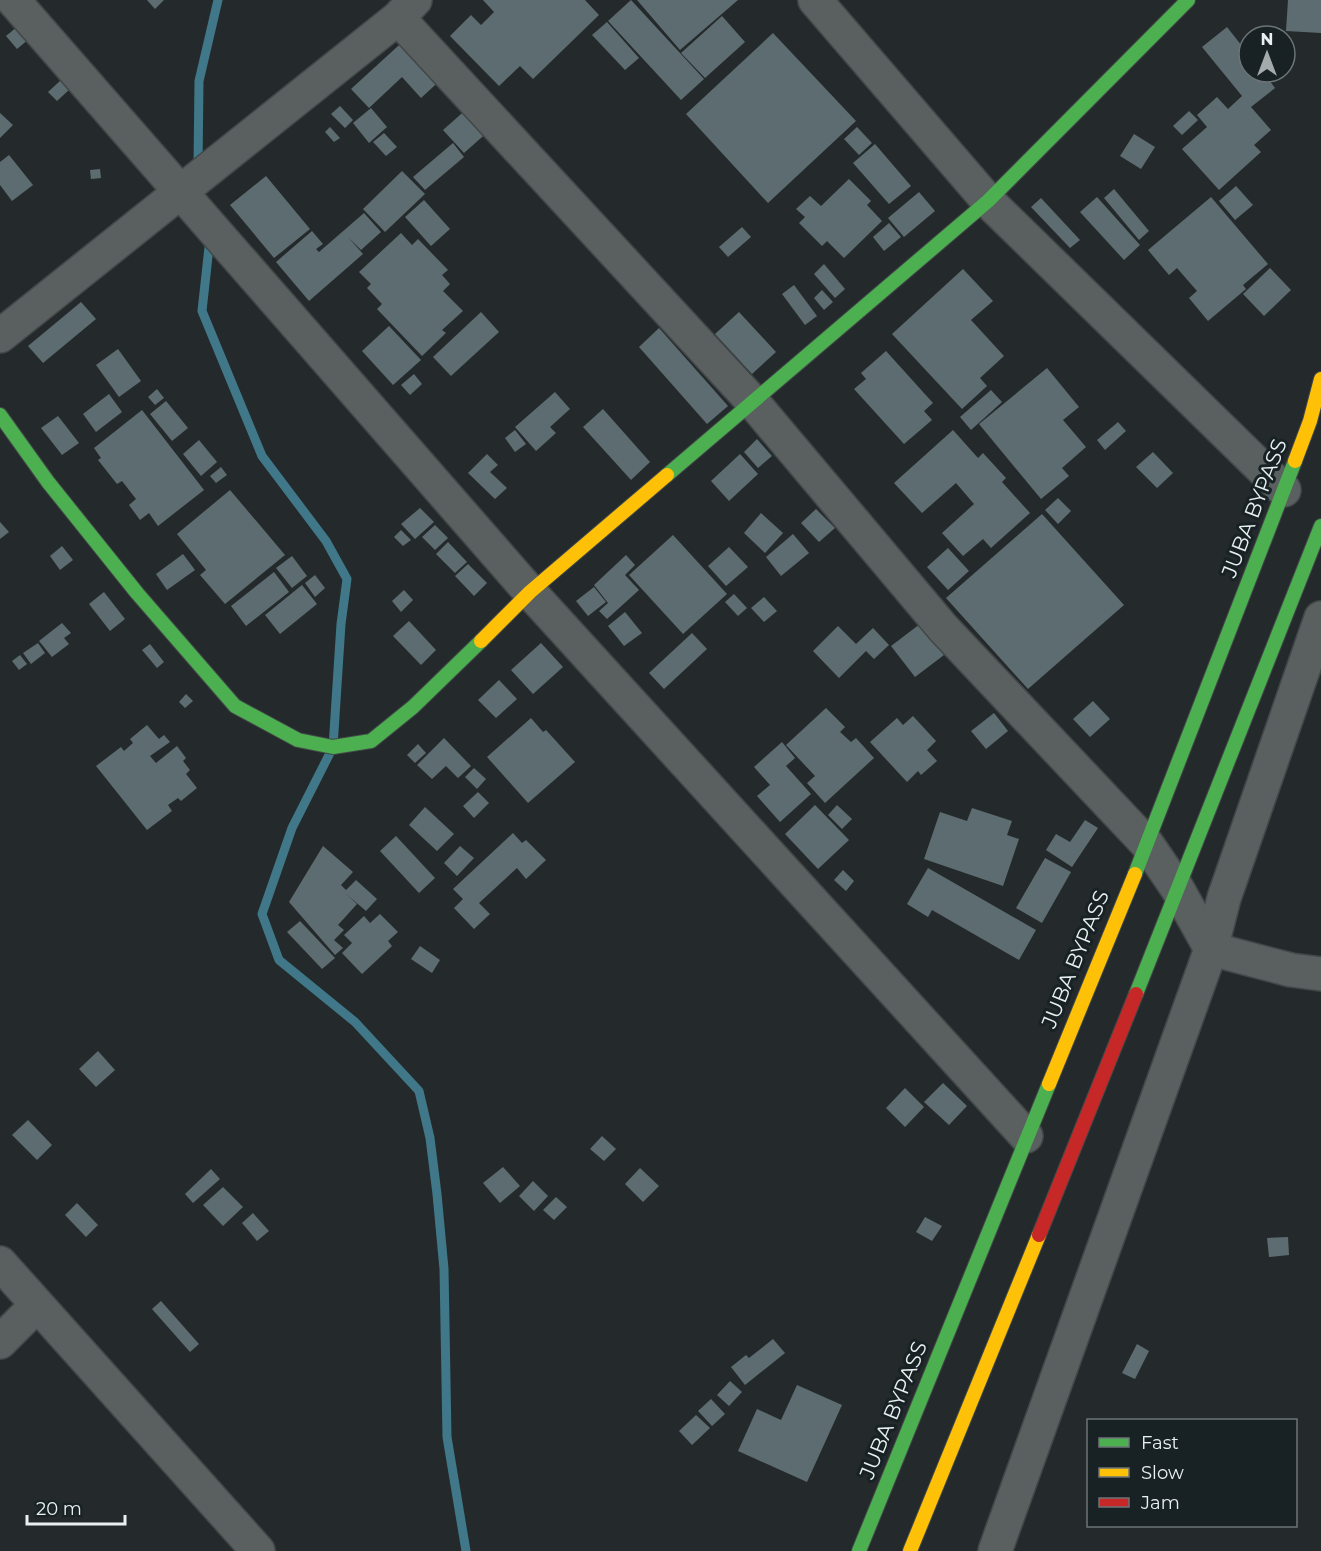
<svg xmlns="http://www.w3.org/2000/svg" width="1321" height="1551" viewBox="0 0 1321 1551" font-family="Montserrat,sans-serif">
	<rect width="100%" height="100%" fill="#242a2c"/>
	<g fill="none" stroke-linecap="round" stroke-linejoin="round">
		<g stroke="#407889" stroke-width="9">
			<path d="M198 166 199 81 218 0"/>
			<path d="M210 238 202 311 262 456 326 541 347 579 341 624 333 747 292 828 262 914 279 960 355 1022 419 1091 430 1138 437 1194 444 1269 447 1437 466 1551"/>
		</g>
	</g>
	<g fill="#5d6c70">
		<path d="M147 0H164L155 9Z"/>
		<path d="M483 0H585L599 15 533 79 520 66 499 86 450 36 471 15 481 25 494 12Z"/>
		<path d="M631 0 704 79 681 100 608 21Z"/>
		<path d="M637 0H738L680 50Z"/>
		<path d="M1288 0H1321V33L1286 31Z"/>
		<path d="M722 16 745 42 705 78 681 53Z"/>
		<path d="M607 22 639 58 625 70 592 35Z"/>
		<path d="M18 26 29 39 17 49 6 36Z"/>
		<path d="M1227 27 1249 55V72H1263L1275 88 1251 107 1271 130 1254 145 1261 152 1219 190 1182 149 1207 127 1197 115 1217 97 1228 109 1242 96 1202 47Z"/>
		<path d="M773 33 856 121 768 203 686 114Z"/>
		<path d="M409 36 446 75 421 98 402 77 369 108 351 89Z"/>
		<path d="M61 80 70 89 57 101 48 92Z"/>
		<path d="M340 106 353 120 345 128 331 114Z"/>
		<path d="M469 107 490 130 464 153 443 130Z"/>
		<path d="M371 108 387 127 369 143 353 123Z"/>
		<path d="M1189 111 1198 120 1182 135 1173 126Z"/>
		<path d="M0 113 13 125 0 138Z"/>
		<path d="M330 127 340 138 334 142 325 132Z"/>
		<path d="M857 127 872 143 859 155 844 139Z"/>
		<path d="M384 133 397 147 386 156 373 142Z"/>
		<path d="M1134 134 1155 147 1141 169 1120 156Z"/>
		<path d="M453 143 464 157 425 190 413 177Z"/>
		<path d="M875 144 911 186 889 204 853 163Z"/>
		<path d="M9 155 33 185 12 201 0 185V162Z"/>
		<path d="M100 169 101 178 91 179 90 170Z"/>
		<path d="M402 171 425 194 385 232 363 209Z"/>
		<path d="M266 176 310 229 274 258 230 205Z"/>
		<path d="M849 179 871 201 867 205 882 221 844 258 827 241 822 246 799 223 805 217 796 209 810 196 821 206Z"/>
		<path d="M1236 186 1253 205 1235 220 1219 201Z"/>
		<path d="M1114 189 1149 231 1139 240 1104 198Z"/>
		<path d="M919 192 935 211 904 237 888 218Z"/>
		<path d="M1097 197 1140 245 1124 260 1080 212Z"/>
		<path d="M1211 197 1268 264 1243 285 1246 289 1208 321 1189 298 1197 291 1177 268 1169 275 1148 250Z"/>
		<path d="M1041 198 1080 240 1070 248 1031 207Z"/>
		<path d="M424 200 450 229 431 246 405 217Z"/>
		<path d="M364 213 381 232 361 250 348 237 363 254 309 301 276 262 312 231 323 244 316 249 319 252Z"/>
		<path d="M889 223 901 237 884 251 873 237Z"/>
		<path d="M742 227 751 237 728 257 719 247Z"/>
		<path d="M401 233 412 245 418 239 448 270 442 275 450 284 443 291 463 311 442 330 446 333 422 356 377 309 382 304 367 288 371 284 359 272Z"/>
		<path d="M824 264 845 289 835 298 814 274Z"/>
		<path d="M1270 268 1291 290 1264 316 1243 294Z"/>
		<path d="M963 269 993 301 971 320 1004 356 980 378 987 386 962 409 892 334Z"/>
		<path d="M794 285 817 316 805 325 782 294Z"/>
		<path d="M822 290 833 302 824 310 814 298Z"/>
		<path d="M81 302 96 319 43 363 28 346Z"/>
		<path d="M481 312 499 332 451 376 433 357Z"/>
		<path d="M739 312 776 352 752 374 715 334Z"/>
		<path d="M389 326 421 360 393 385 362 351Z"/>
		<path d="M659 328 728 406 707 424 639 347Z"/>
		<path d="M118 349 141 381 119 397 96 365Z"/>
		<path d="M886 351 933 403 924 411 932 420 904 444 854 389 866 379 861 373Z"/>
		<path d="M1047 368 1079 407 1063 420 1086 447 1062 468 1069 476 1041 499 979 424Z"/>
		<path d="M414 374 422 384 410 395 401 385Z"/>
		<path d="M157 389 164 398 155 405 148 397Z"/>
		<path d="M991 390 1002 402 971 430 960 417Z"/>
		<path d="M555 392 570 409 550 427 556 433 536 451 515 427Z"/>
		<path d="M109 394 122 412 96 432 83 414Z"/>
		<path d="M166 401 188 428 172 441 150 414Z"/>
		<path d="M603 409 650 462 631 480 583 427Z"/>
		<path d="M142 410 204 490 158 526 149 513 140 520 129 505 136 499 122 481 117 484 98 460 101 458 94 448Z"/>
		<path d="M58 416 79 443 62 455 41 428Z"/>
		<path d="M1118 422 1126 431 1105 450 1097 440Z"/>
		<path d="M515 430 526 444 515 452 505 438Z"/>
		<path d="M953 430 978 458 983 453 1006 478 1002 482 1030 513 991 548 983 539 963 556 942 533 974 504 956 483 922 513 894 483Z"/>
		<path d="M757 439 772 456 758 468 744 452Z"/>
		<path d="M199 440 217 462 201 476 183 454Z"/>
		<path d="M1153 452 1173 473 1157 488 1136 467Z"/>
		<path d="M487 454 498 465 490 472 507 488 495 499 468 473Z"/>
		<path d="M740 454 758 474 729 501 711 481Z"/>
		<path d="M221 467 227 475 216 483 210 476Z"/>
		<path d="M230 490 285 555 225 604 200 575 206 570 177 534Z"/>
		<path d="M1058 498 1071 511 1058 524 1045 510Z"/>
		<path d="M420 508 434 522 415 539 401 524Z"/>
		<path d="M816 509 835 528 819 542 801 523Z"/>
		<path d="M761 513 783 533 765 553 744 533Z"/>
		<path d="M1042 514 1124 605 1028 689 946 598Z"/>
		<path d="M0 522 9 532 0 539Z"/>
		<path d="M435 525 448 538 435 550 422 537Z"/>
		<path d="M401 530 411 540 403 546 394 537Z"/>
		<path d="M793 534 809 553 781 576 766 557Z"/>
		<path d="M673 535 727 594 683 634 629 575Z"/>
		<path d="M448 542 467 562 455 573 436 554Z"/>
		<path d="M62 546 73 560 60 570 50 556Z"/>
		<path d="M729 547 748 567 726 586 708 566Z"/>
		<path d="M948 548 969 571 948 590 927 567Z"/>
		<path d="M183 554 195 570 167 590 156 574Z"/>
		<path d="M626 555 635 565 625 575 639 590 607 619 599 611 608 603 594 585Z"/>
		<path d="M292 556 307 576 292 588 276 568Z"/>
		<path d="M468 564 487 583 474 596 455 576Z"/>
		<path d="M274 572 289 592 246 626 231 606Z"/>
		<path d="M315 575 325 588 315 597 305 583Z"/>
		<path d="M302 585 317 604 280 634 265 615Z"/>
		<path d="M594 587 606 602 588 616 576 601Z"/>
		<path d="M404 590 413 600 401 612 392 601Z"/>
		<path d="M104 592 125 619 110 631 89 604Z"/>
		<path d="M734 594 747 608 738 616 725 602Z"/>
		<path d="M764 597 777 611 764 622 751 608Z"/>
		<path d="M625 612 642 633 624 646 608 626Z"/>
		<path d="M409 621 436 650 421 665 393 636Z"/>
		<path d="M62 623 71 633 64 638 69 644 52 657 39 641Z"/>
		<path d="M920 624 944 655 915 677 891 646Z"/>
		<path d="M838 626 856 644 873 628 889 645 874 659 866 651 839 678 813 651Z"/>
		<path d="M692 633 707 649 664 689 649 673Z"/>
		<path d="M38 643 45 653 31 664 23 653Z"/>
		<path d="M541 643 563 667 533 694 511 670Z"/>
		<path d="M150 644 164 662 157 668 142 650Z"/>
		<path d="M20 655 27 664 19 670 12 661Z"/>
		<path d="M499 680 517 699 496 718 478 700Z"/>
		<path d="M186 694 193 701 185 708 179 702Z"/>
		<path d="M1093 701 1110 719 1090 737 1073 719Z"/>
		<path d="M826 708 845 727 840 732 851 742 856 738 874 758 825 803 807 783 815 776 786 745Z"/>
		<path d="M994 713 1008 731 986 749 971 731Z"/>
		<path d="M913 716 936 741 927 750 937 761 921 775 918 771 907 782 870 742 897 718 903 725Z"/>
		<path d="M531 718 543 732 546 730 575 762 528 803 487 757Z"/>
		<path d="M147 725 159 739 164 735 170 742 150 756 156 763 177 746 186 758 183 761 190 770 186 774 197 788 181 801 178 798 168 805 172 811 147 830 96 766 121 747 124 751 133 743 130 739Z"/>
		<path d="M444 738 471 766 458 778 446 766 432 779 417 765Z"/>
		<path d="M782 742 795 758 786 766 811 794 780 822 757 796 770 785 754 767Z"/>
		<path d="M418 744 426 753 415 763 407 755Z"/>
		<path d="M474 768 486 779 477 789 465 777Z"/>
		<path d="M478 792 489 803 474 818 463 806Z"/>
		<path d="M815 805 849 840 818 869 785 834Z"/>
		<path d="M837 805 852 819 842 829 828 815Z"/>
		<path d="M425 807 454 834 437 851 409 825Z"/>
		<path d="M972 808 1012 821 1007 835 1019 839 1003 886 924 859 940 812 967 821Z"/>
		<path d="M1085 820 1098 828 1072 867 1046 850 1056 834 1070 842Z"/>
		<path d="M513 833 522 843 526 840 546 860 526 879 517 868 479 903 490 914 474 929 454 908 463 899 453 889Z"/>
		<path d="M396 836 435 878 419 893 380 851Z"/>
		<path d="M323 846 353 872 341 885 346 890 356 880 377 899 366 911 345 893 357 904 338 925 344 930 334 940 343 948 335 955 289 902Z"/>
		<path d="M460 846 474 858 457 876 444 863Z"/>
		<path d="M1045 858 1071 872 1042 923 1016 908Z"/>
		<path d="M928 868 1036 930 1019 960 932 910 928 917 907 904Z"/>
		<path d="M843 870 854 881 846 891 834 880Z"/>
		<path d="M380 914 398 932 388 941 392 946 362 974 342 953 352 943 344 935 364 916 370 923Z"/>
		<path d="M300 921 335 958 322 969 287 932Z"/>
		<path d="M420 946 440 960 432 973 411 959Z"/>
		<path d="M98 1051 115 1070 96 1087 79 1069Z"/>
		<path d="M943 1083 967 1106 949 1125 924 1102Z"/>
		<path d="M905 1088 924 1107 905 1127 886 1108Z"/>
		<path d="M28 1120 52 1145 37 1160 12 1135Z"/>
		<path d="M602 1136 616 1149 604 1161 590 1149Z"/>
		<path d="M503 1167 520 1186 500 1203 483 1183Z"/>
		<path d="M640 1168 659 1186 643 1202 625 1184Z"/>
		<path d="M211 1169 220 1179 193 1203 185 1194Z"/>
		<path d="M533 1181 548 1196 534 1211 519 1196Z"/>
		<path d="M223 1187 243 1207 223 1226 203 1205Z"/>
		<path d="M556 1197 567 1207 554 1220 543 1210Z"/>
		<path d="M77 1203 98 1225 86 1237 65 1215Z"/>
		<path d="M253 1213 269 1231 257 1241 242 1223Z"/>
		<path d="M925 1217 942 1226 932 1241 916 1232Z"/>
		<path d="M1288 1237 1289 1255 1269 1257 1267 1238Z"/>
		<path d="M161 1301 199 1344 190 1352 152 1309Z"/>
		<path d="M773 1339 785 1353 745 1385 731 1367 746 1355 749 1358Z"/>
		<path d="M1137 1344 1149 1351 1135 1379 1122 1373Z"/>
		<path d="M730 1381 742 1392 729 1406 717 1395Z"/>
		<path d="M797 1385 842 1405 807 1482 738 1451 757 1409 781 1420Z"/>
		<path d="M711 1399 725 1414 712 1426 698 1411Z"/>
		<path d="M696 1415 710 1428 692 1445 679 1431Z"/>
	</g>
	<g fill="none" stroke-linecap="round" stroke-linejoin="round">
		<g stroke="#424748" stroke-width="36">
			<g id="street">
				<path d="M13 0 530 592 1026 1136"/>
				<path d="M815 0 988 201 1284 490"/>
				<path d="M398 18 752 401 943 628 1147 844 1177 888 1211 949 1291 970 1321 974"/>
				<path d="M0 336 398 18 415 0"/>
				<path d="M0 1263 258 1551"/>
				<path d="M0 1342 37 1305"/>
				<path d="M995 1551 1211 949 1224 898 1321 618"/>
			</g>
		</g>
		<g stroke="#424748" stroke-width="16">
			<g id="fast">
				<path d="M0 415 48 482 137 593 235 706 298 740 333 747 371 741 413 707 481 641"/>
				<path d="M667 475 988 201 1188 0"/>
				<path d="M1135 874 1295 461"/>
				<path d="M1136 994 1321 526"/>
				<path d="M859 1551 1049 1084"/>
			</g>
		</g>
		<g stroke="#424748" stroke-width="16">
			<g id="slow">
				<path d="M1295 461 1310 421 1321 379"/>
				<path d="M481 641 530 592 667 475"/>
				<path d="M1049 1084 1135 874"/>
				<path d="M910 1551 1039 1235"/>
			</g>
		</g>
		<g stroke="#424748" stroke-width="16">
			<path id="jam" d="M1039 1235 1136 994"/>
		</g>
		<use href="#street" stroke="#5a5f60" stroke-width="33"/>
		<use href="#fast" stroke="#4caf50" stroke-width="14"/>
		<use href="#slow" stroke="#ffc107" stroke-width="14"/>
		<use href="#jam" stroke="#c62828" stroke-width="14"/>
	</g>
	<g text-anchor="middle" dominant-baseline="central" stroke-width="6" stroke-linejoin="round" paint-order="stroke">
		<g font-size="21" fill="#e9f0f2" stroke="#182225">
			<text transform="translate(1254 508) rotate(-69)">JUBA BYPASS</text>
			<text transform="translate(1075 959) rotate(-68)">JUBA BYPASS</text>
			<text transform="translate(893 1410) rotate(-68)">JUBA BYPASS</text>
		</g>
	</g>
	<rect x="1087" y="1419" width="210" height="108" fill="#182225" stroke="#6c7477" stroke-width="1.5"/>
	<rect x="1099" y="1438" width="30" height="9" fill="#4caf50" stroke="#6c7477" stroke-width="1.5"/>
	<text x="1141" y="1449" font-size="18" fill="#e9f0f2">Fast</text>
	<rect x="1099" y="1468" width="30" height="9" fill="#ffc107" stroke="#6c7477" stroke-width="1.5"/>
	<text x="1141" y="1479" font-size="18" fill="#e9f0f2">Slow</text>
	<rect x="1099" y="1498" width="30" height="9" fill="#c62828" stroke="#6c7477" stroke-width="1.5"/>
	<text x="1141" y="1509" font-size="18" fill="#e9f0f2">Jam</text>
	<g transform="translate(1267 54)"><circle r="28" fill="#182225" stroke="#6c7477" stroke-width="1.5"/>
	<path d="M0-4.5L10 22L0 15L-10 22Z" fill="#a4abad"/>
	<text y="-9" font-size="16" font-weight="bold" text-anchor="middle" fill="#e9f0f2">N</text>
	</g>
	<path d="M27 1515v9h98v-9" fill="none" stroke="#e9f0f2" stroke-width="3"/>
	<text x="36" y="1515" font-size="18" fill="#e9f0f2" stroke="#182225" stroke-width="4.5" paint-order="stroke">20 m</text>
</svg>
